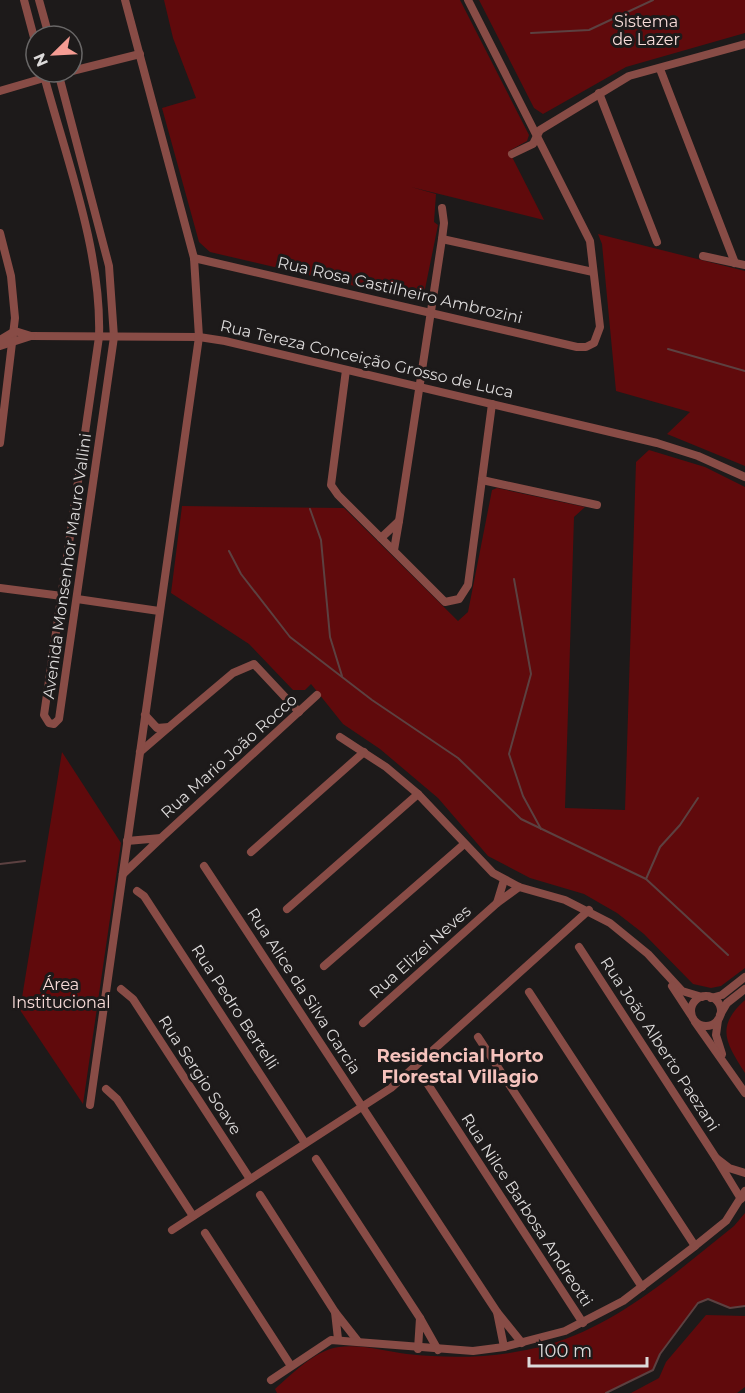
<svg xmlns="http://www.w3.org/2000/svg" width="745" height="1393" viewBox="0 0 745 1393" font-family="Montserrat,sans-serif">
	<rect width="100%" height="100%" fill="#1d1a1a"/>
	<g fill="#600a0c">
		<path d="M164 0H460L529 135 527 141 509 151 544 220 411 187 436 194 434 222 438 225 425 289 419 297 410 299 210 252 199 242 162 108 196 98 173 38Z"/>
		<path d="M479 0H745V33L626 67 543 114 534 108Z"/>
		<path d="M598 234 745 271V466L667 434 690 412 616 391 602 244Z"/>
		<path d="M649 450 705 467 745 487V968L721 986 711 988 693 984 644 934 617 913 584 894 530 878 488 856 438 798 380 749 343 724 311 684 305 690H293L249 644 171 593 182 506 344 508 458 621 468 612 492 490 497 488 585 507 574 517 565 808 625 810 636 462Z"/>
		<path d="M62 752 121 843 83 1104 20 1010Z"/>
		<path d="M745 1000V1073C726 1043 715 1027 745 1000Z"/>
		<path d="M745 1213V1306L730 1308 708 1299 698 1303 660 1353 653 1370 606 1393H277L275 1389C292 1374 315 1350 339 1347 360 1344 385 1351 407 1354 454 1359 500 1358 547 1345 620 1324 676 1272 734 1226Z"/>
		<path d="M706 1315 745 1316V1387L737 1393H631L659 1378 666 1362Z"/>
	</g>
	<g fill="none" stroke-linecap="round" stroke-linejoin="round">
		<g stroke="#5c4141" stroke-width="2">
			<path d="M531 33 589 30 653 0"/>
			<path d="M668 349 745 371"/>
			<path d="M310 509 321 540 330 637 342 676"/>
			<path d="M229 551 241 574 290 637 372 700 458 758 521 819 646 879 728 955"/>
			<path d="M514 579 531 674 509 754 523 796 541 829"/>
			<path d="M0 864 25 861"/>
			<path d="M646 879 660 847 680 825 698 798"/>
			<path d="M606 1393 653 1370 660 1354 698 1303 708 1299 730 1308 745 1306"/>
		</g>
		<g stroke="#884c46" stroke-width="8">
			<path d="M24 0 36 45"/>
			<path d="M39 0 49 36"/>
			<path d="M660 69 735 263"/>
			<path d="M72 71 140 54"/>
			<path d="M43 72C65 155 102 251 99 337L44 715 49 723 54 724 59 719 114 337 109 266 58 72"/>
			<path d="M0 91 44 78"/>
			<path d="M599 93 657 242"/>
			<path d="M512 154 533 144 540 130 629 76 745 44"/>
			<path d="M0 233 11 276 15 318 0 443"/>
			<path d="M442 239 593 272"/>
			<path d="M703 256 745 265"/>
			<path d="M194 258 577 347H586L594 343 600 327 590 241 468 0"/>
			<path d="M31 336 199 337 225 341 657 443 698 456 745 477"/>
			<path d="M0 340 15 331 31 336 0 346"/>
			<path d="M346 370 331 485 338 495 445 602 459 599 468 585 492 404"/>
			<path d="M482 480 597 505"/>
			<path d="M399 521 442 239 444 223 442 208"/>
			<path d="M381 538 399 521 394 550"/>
			<path d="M0 588 62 596"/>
			<path d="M77 599 159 611"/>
			<path d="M169 727 233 673 254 664 299 712"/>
			<path d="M340 737 386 767 418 794 493 873 519 887 565 900 610 923 648 954 682 991 702 997"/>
			<path d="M140 752 169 727 157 728 145 715"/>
			<path d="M161 838 317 695"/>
			<path d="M251 852 364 752"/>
			<path d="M204 866 497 1312"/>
			<path d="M123 874 161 838 127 841"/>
			<path d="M504 880 497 903 519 887"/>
			<path d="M137 891 144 896 305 1143"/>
			<path d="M287 909 418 794"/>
			<path d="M579 947 716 1158"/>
			<path d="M324 966 463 845"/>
			<path d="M672 986 691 1015"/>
			<path d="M121 989 133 999 250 1179"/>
			<path d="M529 992 695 1246"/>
			<circle cx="706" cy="1011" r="15"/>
			<path d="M711 998 722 995 745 977"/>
			<path d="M720 1015 727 1003 745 989"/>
			<path d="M718 1020 716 1035 722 1054"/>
			<path d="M695 1022 745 1093"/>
			<path d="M363 1023 497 903"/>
			<path d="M478 1037 642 1287"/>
			<path d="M427 1083 583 1323"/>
			<path d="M106 1089 117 1099 193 1216"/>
			<path d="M90 1105 199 337 194 258 125 0"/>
			<path d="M316 1159 420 1318"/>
			<path d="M260 1195 335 1312"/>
			<path d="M741 1199 716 1158 729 1168 745 1173"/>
			<path d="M172 1230 391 1088 589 910"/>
			<path d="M205 1233 291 1366"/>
			<path d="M338 1339 335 1312 357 1340"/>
			<path d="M504 1347 497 1312 522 1343"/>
			<path d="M418 1349 420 1318 438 1350"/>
			<path d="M271 1380 331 1340 473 1351 504 1347 565 1331 623 1301 695 1246 726 1221 745 1191"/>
		</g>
	</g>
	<g text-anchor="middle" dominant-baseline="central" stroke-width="6" stroke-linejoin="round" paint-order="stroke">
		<g font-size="16" fill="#f7dbd8" stroke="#1d1a1a">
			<text x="646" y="21">Sistema<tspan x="646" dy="18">de Lazer</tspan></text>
			<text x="61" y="984">Área<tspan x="61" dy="18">Institucional</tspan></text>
		</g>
		<g font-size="16" fill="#dcdada" stroke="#1d1a1a">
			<text transform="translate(400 290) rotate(13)">Rua Rosa Castilheiro Ambrozini</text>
			<text transform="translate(367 359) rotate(13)">Rua Tereza Conceição Grosso de Luca</text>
			<text transform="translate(67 566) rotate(-82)">Avenida Monsenhor Mauro Vallini</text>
			<text transform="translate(229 756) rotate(-42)">Rua Mario João Rocco</text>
			<text transform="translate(420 952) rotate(-42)">Rua Elizei Neves</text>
			<text transform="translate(304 991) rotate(57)">Rua Alice da Silva Garcia</text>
			<text transform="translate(235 1007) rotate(57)">Rua Pedro Bertelli</text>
			<text transform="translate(660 1044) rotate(57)">Rua João Alberto Paezani</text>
			<text transform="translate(200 1075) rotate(57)">Rua Sergio Soave</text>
			<text transform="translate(527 1210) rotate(57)">Rua Nilce Barbosa Andreotti</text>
		</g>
		<g font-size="18" font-weight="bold" fill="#f5c2bc" stroke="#1d1a1a">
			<text x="460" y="1056">Residencial Horto<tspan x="460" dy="21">Florestal Villagio</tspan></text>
		</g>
	</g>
	<g transform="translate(54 54) rotate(246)"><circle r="28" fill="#1d1a1a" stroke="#696767" stroke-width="1.5"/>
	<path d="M0-4.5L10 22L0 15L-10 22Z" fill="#f59c93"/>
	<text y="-9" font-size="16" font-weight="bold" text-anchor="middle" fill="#dcdada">N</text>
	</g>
	<path d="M529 1357v9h118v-9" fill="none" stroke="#dcdada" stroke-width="3"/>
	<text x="538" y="1357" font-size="18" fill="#dcdada" stroke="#1d1a1a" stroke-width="4.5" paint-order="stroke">100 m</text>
</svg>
